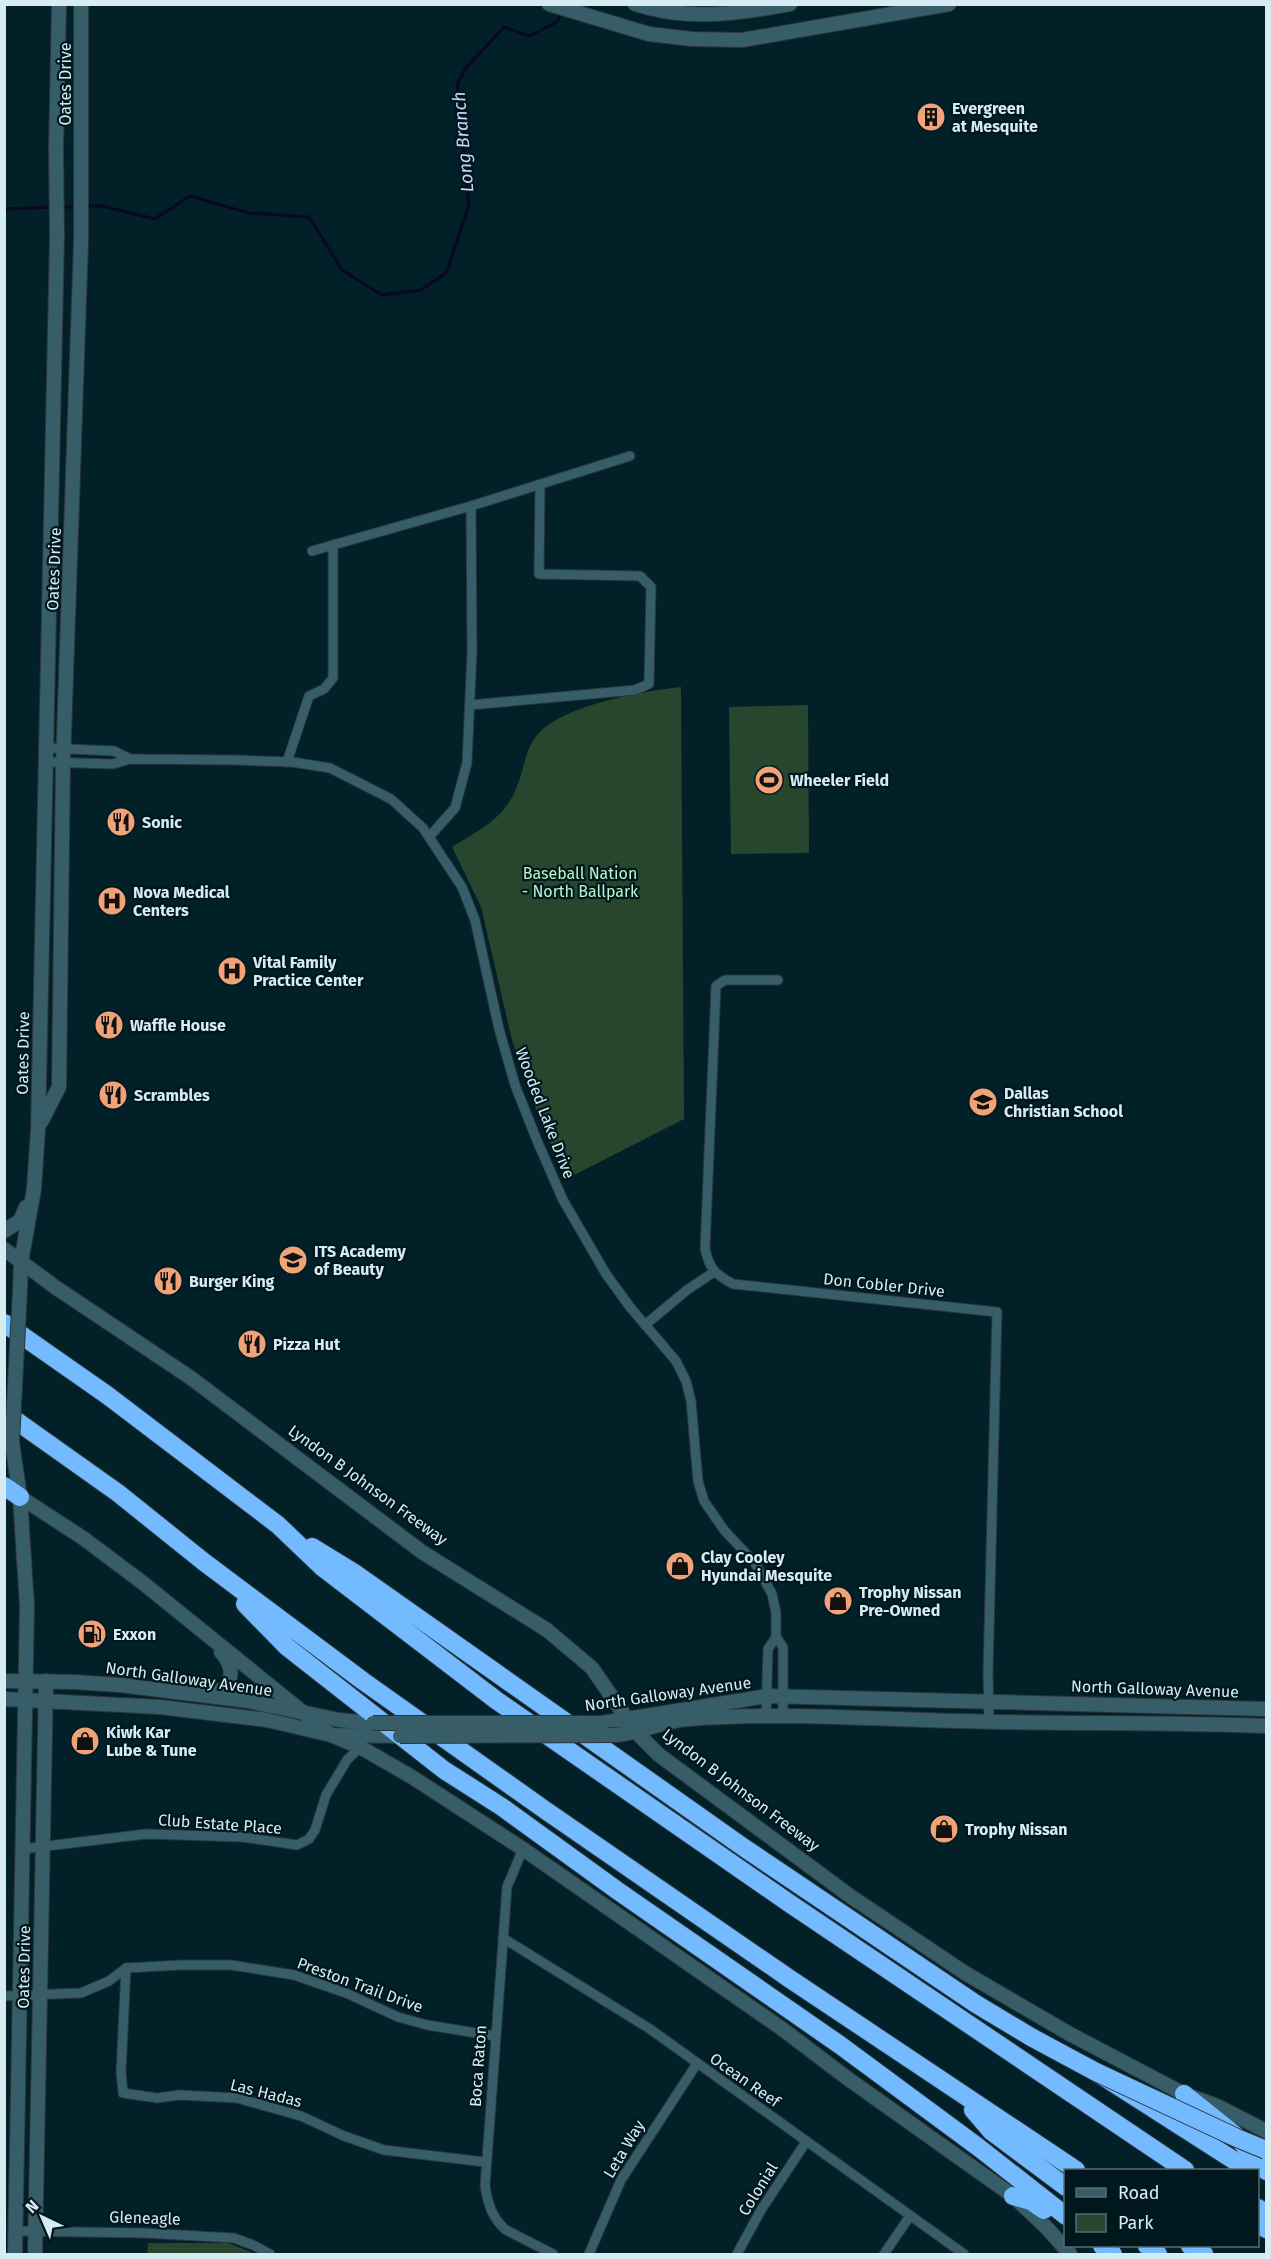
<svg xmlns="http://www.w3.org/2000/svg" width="1271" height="2259" viewBox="0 0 1271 2259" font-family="'Fira Sans',sans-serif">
	<rect width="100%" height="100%" fill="#022027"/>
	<g fill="#28462e">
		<path d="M681 687 684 1119 574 1175 565 1172 561 1167 537 1112 512 1040 481 907 452 847C483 828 507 817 519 781 525 764 526 748 538 734 563 705 644 691 681 687Z"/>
		<path d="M808 705 809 853 731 854 729 707Z"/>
		<path d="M148 2243H228L256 2254H147Z"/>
	</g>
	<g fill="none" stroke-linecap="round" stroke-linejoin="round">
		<g stroke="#0a0724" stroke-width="3">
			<path d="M84 206H102L155 219 190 196 249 213 309 217 342 270 382 295 421 290 446 273 469 205 457 84 466 68 504 27 529 36 557 22 560 15"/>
			<path d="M60 207H78"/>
			<path d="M4 209 54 207"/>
		</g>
		<g stroke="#2b363c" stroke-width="11">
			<g id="minor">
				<path d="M312 551 333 545"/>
				<path d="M470 705 635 690 649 684 651 587 640 576 539 574 540 484"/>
				<path d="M47 748 114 751 130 759"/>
				<path d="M46 762 113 764 130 759 236 760 292 762 330 768 391 799 423 828 462 887 475 920 499 1029 515 1085 538 1143 563 1200 606 1274 630 1307 676 1361 686 1381 691 1401 698 1481 704 1501 724 1530 755 1563 772 1594 776 1612V1637L783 1647V1717"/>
				<path d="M287 762 309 696 324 689 333 678V545L471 506 630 456"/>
				<path d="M429 837 455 808 467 763 472 652 471 506"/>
				<path d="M778 980H725L716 986 705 1249C710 1270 715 1274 733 1284L997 1312 988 1673 989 1722"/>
				<path d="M645 1325 687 1290 714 1272"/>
				<path d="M766 1716 768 1649 776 1637"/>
				<path d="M22 1849 146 1834 242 1837 297 1845 309 1839 315 1830 326 1795 347 1760 360 1747"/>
				<path d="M523 1849 507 1887 485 2186C488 2204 492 2218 506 2230L553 2254"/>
				<path d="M503 1938 650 2029 964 2254"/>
				<path d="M126 1968 121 2072 123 2093 157 2098 179 2095 237 2098 301 2116 344 2136 384 2150 485 2162"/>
				<path d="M4 1996 81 1993 109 1981 126 1968 181 1965H231L294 1975 346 1993 398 2017 427 2025 495 2036"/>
				<path d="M15 2231 144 2233 234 2238 253 2245 270 2254"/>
				<path d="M589 2254 621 2180 696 2065"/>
				<path d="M737 2254 761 2210 806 2142"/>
				<path d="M884 2254 910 2216"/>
			</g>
		</g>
		<g stroke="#2b363c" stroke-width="16">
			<g id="secondary">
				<path d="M549 4 649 34 692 39 742 40 949 4"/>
				<path d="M635 4C687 21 737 14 790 4"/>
				<path d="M41 1122 59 1087 63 763 81 241V4"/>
				<path d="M4 1231 20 1221 26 1207"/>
				<path d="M4 1249 55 1287 191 1378 422 1552 547 1630 592 1668 636 1732 659 1755 850 1896 965 1973 1068 2033 1184 2094 1215 2105 1266 2131"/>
				<path d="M20 1290 21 1262 34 1189 38 1130 57 236 56 148 59 4"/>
				<path d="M12 1442 20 1497 27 1606 15 2254"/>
				<path d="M20 1497 83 1538 143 1583 331 1735 360 1747 412 1777 523 1849 781 2028 847 2078 1013 2196 1047 2228 1070 2254"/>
				<path d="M4 1681 75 1682 120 1685 248 1701 339 1720 373 1723"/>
				<path d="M209 1693 225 1689C234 1675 232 1664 221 1652"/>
				<path d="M4 1699 160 1707 267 1720 331 1735 400 1736"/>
				<path d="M602 1723 767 1696 1266 1709"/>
				<path d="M617 1735C641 1732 664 1721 688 1719 779 1712 871 1719 961 1721 1063 1724 1165 1722 1266 1726"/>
				<path d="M35 2254 46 1681"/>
			</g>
		</g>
		<g stroke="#2b363c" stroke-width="20">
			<g id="motorway">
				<path d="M4 1323 107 1395 278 1525 322 1567 496 1700 789 1903 1185 2170"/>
				<path d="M4 1412 118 1493 204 1562 363 1681 545 1810 790 1979 1076 2170"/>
				<path d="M4 1486 20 1497"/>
				<path d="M312 1547 356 1574 743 1847 976 2004 1031 2037 1096 2072 1249 2170"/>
				<path d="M245 1604 287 1647 444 1770 502 1807 618 1891 840 2045 978 2147 1066 2216"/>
				<path d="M1184 2094 1235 2135 1266 2171"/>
				<path d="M973 2110 991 2131 1066 2187"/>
				<path d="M1013 2196 1031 2201 1044 2210"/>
				<path d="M1258 2208 1266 2214"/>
				<path d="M1258 2223 1266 2229"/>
				<path d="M1147 2246 1158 2254"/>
				<path d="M1190 2246 1204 2254"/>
			</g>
		</g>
		<use href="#minor" stroke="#375e68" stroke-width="9"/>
		<use href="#secondary" stroke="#375e68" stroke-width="14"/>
		<use href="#motorway" stroke="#74baff" stroke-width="18"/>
		<g stroke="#2b363c" stroke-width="16" stroke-linecap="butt">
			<g id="secondary-bridge">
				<path d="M12 1442 20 1290"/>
				<path d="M373 1723H602"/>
				<path d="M400 1736 617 1735"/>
			</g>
		</g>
		<g stroke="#2b363c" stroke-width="20" stroke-linecap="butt">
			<g id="motorway-bridge">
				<path d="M1096 2072 1237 2138 1266 2150"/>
				<path d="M1102 2246 1113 2254"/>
			</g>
		</g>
		<use href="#secondary-bridge" stroke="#375e68" stroke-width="14"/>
		<use href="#motorway-bridge" stroke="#74baff" stroke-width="18"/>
	</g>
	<defs>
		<g id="building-disc" transform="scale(1.5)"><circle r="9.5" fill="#efa377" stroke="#00171e"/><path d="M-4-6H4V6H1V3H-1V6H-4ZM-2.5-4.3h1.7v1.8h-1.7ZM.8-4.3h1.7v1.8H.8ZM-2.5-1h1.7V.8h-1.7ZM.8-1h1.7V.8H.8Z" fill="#111"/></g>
		<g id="stadium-disc" transform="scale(1.5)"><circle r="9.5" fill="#efa377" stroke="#00171e"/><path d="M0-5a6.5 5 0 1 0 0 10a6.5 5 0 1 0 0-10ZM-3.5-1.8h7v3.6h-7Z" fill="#111"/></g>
		<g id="restaurant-disc" transform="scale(1.5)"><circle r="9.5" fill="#efa377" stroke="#00171e"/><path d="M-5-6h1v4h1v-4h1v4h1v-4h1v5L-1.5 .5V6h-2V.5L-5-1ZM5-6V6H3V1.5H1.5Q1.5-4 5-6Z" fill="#111"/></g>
		<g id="hospital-disc" transform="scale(1.5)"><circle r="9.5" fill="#efa377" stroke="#00171e"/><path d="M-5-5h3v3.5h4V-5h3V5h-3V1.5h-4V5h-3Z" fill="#111"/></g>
		<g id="school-disc" transform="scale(1.5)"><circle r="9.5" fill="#efa377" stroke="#00171e"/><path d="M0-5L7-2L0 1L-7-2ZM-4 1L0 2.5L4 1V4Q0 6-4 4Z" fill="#111"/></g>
		<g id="university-disc" transform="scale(1.5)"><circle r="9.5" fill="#efa377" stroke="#00171e"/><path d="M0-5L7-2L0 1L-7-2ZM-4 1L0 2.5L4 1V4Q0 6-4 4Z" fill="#111"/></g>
		<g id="shop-disc" transform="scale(1.5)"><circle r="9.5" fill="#efa377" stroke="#00171e"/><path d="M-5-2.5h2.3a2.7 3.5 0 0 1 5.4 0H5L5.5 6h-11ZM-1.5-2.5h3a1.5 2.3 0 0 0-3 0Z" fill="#111"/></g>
		<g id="fuel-disc" transform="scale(1.5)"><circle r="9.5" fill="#efa377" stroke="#00171e"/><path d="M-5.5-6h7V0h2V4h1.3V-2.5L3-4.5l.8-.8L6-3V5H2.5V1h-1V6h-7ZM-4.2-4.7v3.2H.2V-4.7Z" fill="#111"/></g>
	</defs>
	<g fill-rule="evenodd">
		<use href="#building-disc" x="931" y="117"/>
		<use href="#stadium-disc" x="769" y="780"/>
		<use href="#restaurant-disc" x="121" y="822"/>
		<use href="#hospital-disc" x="112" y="901"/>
		<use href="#hospital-disc" x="232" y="971"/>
		<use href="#restaurant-disc" x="109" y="1025"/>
		<use href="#restaurant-disc" x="113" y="1095"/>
		<use href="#school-disc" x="983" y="1102"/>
		<use href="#university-disc" x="293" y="1260"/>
		<use href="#restaurant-disc" x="168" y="1281"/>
		<use href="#restaurant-disc" x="252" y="1344"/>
		<use href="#shop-disc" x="680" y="1566"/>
		<use href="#shop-disc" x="838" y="1601"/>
		<use href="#fuel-disc" x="92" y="1634"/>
		<use href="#shop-disc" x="85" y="1741"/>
		<use href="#shop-disc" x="944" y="1829"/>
	</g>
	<g text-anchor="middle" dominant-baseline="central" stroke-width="4.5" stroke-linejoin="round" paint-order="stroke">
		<g font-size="16" fill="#d7ecf2" stroke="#00171e">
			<text transform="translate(65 84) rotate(-90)">Oates Drive</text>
			<text transform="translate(54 569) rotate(-88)">Oates Drive</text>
			<text transform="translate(23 1053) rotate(-89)">Oates Drive</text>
			<text transform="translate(545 1113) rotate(69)">Wooded Lake Drive</text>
			<text transform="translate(884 1285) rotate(6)">Don Cobler Drive</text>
			<text transform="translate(368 1485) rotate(36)">Lyndon B Johnson Freeway</text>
			<text transform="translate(189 1679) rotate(8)">North Galloway Avenue</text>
			<text transform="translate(1155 1689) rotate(2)">North Galloway Avenue</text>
			<text transform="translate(668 1694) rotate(-8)">North Galloway Avenue</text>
			<text transform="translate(741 1790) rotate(37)">Lyndon B Johnson Freeway</text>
			<text transform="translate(220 1824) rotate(4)">Club Estate Place</text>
			<text transform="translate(24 1967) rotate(-89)">Oates Drive</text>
			<text transform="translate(360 1985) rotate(20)">Preston Trail Drive</text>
			<text transform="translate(478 2066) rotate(-86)">Boca Raton</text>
			<text transform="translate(745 2080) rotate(35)">Ocean Reef</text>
			<text transform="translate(266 2093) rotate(14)">Las Hadas</text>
			<text transform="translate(624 2149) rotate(-59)">Leta Way</text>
			<text transform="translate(758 2189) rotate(-58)">Colonial</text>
			<text transform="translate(145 2218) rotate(2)">Gleneagle</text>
		</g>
		<g font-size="16" font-weight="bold" fill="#d7ecf2" stroke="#00171e" text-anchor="start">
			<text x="952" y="108">Evergreen<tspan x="952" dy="18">at Mesquite</tspan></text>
			<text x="790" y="780">Wheeler Field</text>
			<text x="142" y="822">Sonic</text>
			<text x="133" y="892">Nova Medical<tspan x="133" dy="18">Centers</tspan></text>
			<text x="253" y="962">Vital Family<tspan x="253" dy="18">Practice Center</tspan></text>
			<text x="130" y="1025">Waffle House</text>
			<text x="1004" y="1093">Dallas<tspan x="1004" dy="18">Christian School</tspan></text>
			<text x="134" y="1095">Scrambles</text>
			<text x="314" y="1251">ITS Academy<tspan x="314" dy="18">of Beauty</tspan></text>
			<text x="189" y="1281">Burger King</text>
			<text x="273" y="1344">Pizza Hut</text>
			<text x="701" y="1557">Clay Cooley<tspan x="701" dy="18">Hyundai Mesquite</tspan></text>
			<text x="859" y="1592">Trophy Nissan<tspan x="859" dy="18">Pre-Owned</tspan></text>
			<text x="113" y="1634">Exxon</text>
			<text x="106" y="1732">Kiwk Kar<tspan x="106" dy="18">Lube &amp; Tune</tspan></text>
			<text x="965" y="1829">Trophy Nissan</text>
		</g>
		<g font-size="16" fill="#baf5c5" stroke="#00171e">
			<text x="580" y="873">Baseball Nation<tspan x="580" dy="18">- North Ballpark</tspan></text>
		</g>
		<g font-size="18" font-style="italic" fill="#ced0f7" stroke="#00171e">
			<text transform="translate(463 142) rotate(-95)">Long Branch</text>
		</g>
	</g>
	<rect width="1271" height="2259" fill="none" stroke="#d7ecf2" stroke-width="12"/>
	<rect x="1064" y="2169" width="195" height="78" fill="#00171e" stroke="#566c73" stroke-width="1.5"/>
	<rect x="1076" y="2188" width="30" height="9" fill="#375e68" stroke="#566c73" stroke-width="1.5"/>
	<text x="1118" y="2199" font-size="18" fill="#d7ecf2">Road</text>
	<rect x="1076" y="2214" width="30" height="18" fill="#28462e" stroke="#566c73" stroke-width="1.5"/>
	<text x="1118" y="2229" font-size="18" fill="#d7ecf2">Park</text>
	<g transform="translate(42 2217) rotate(316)" stroke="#00171e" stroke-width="4.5" paint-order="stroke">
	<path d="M0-4.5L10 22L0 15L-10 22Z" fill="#d7ecf2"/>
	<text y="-9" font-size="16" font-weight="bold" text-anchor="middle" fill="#d7ecf2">N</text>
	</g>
</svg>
